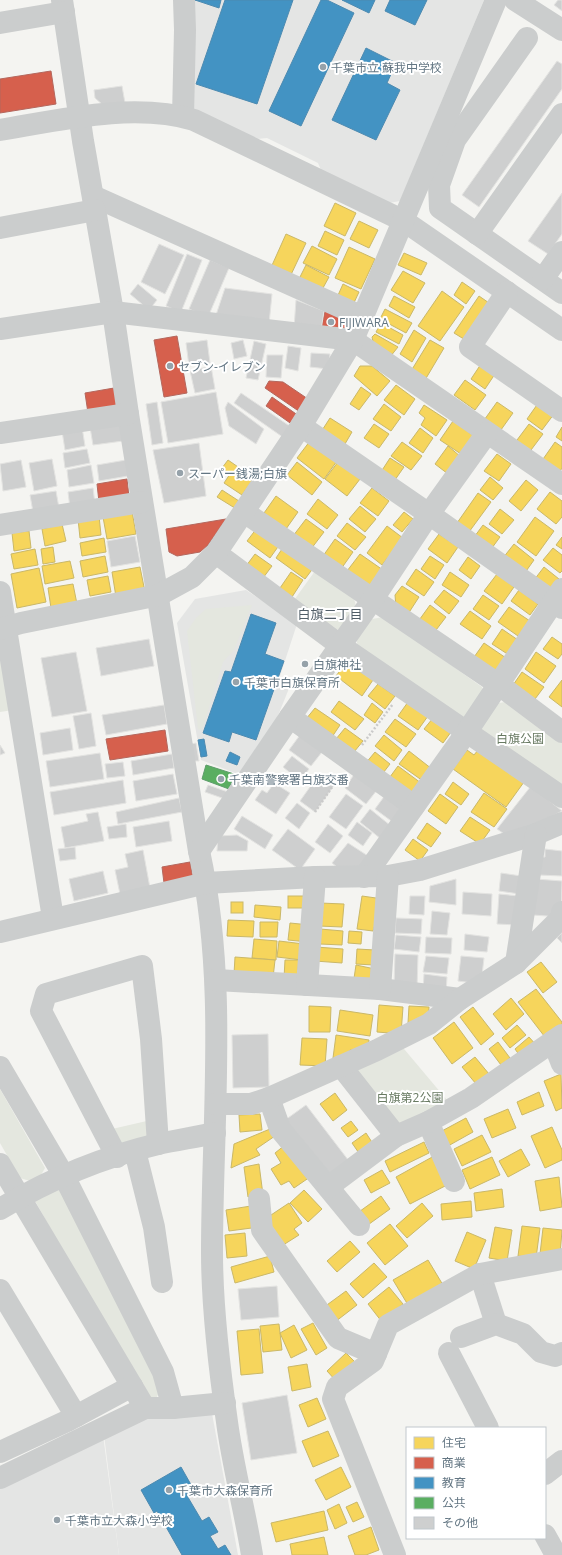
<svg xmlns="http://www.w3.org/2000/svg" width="562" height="1555" viewBox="0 0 562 1555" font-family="'Open Sans','Noto Sans JP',sans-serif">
	<rect width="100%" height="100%" fill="#f4f4f1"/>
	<g fill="#e4e5e4">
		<path d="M189 0H484L400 201 389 203 321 170 318 163 267 138 257 139 196 112 189 104Z"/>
		<path d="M246 590 297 624 279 679 290 686 277 718 238 774 201 760 177 623 195 599Z"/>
		<path d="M211 1408 238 1555H119L104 1435 139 1418Z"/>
		<path d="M103 1435 119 1555H0V1485Z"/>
	</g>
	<g fill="#e4e7df">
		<path d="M315 571 354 598 357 611 345 628 332 631 292 603Z"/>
		<path d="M252 605 234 650 223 662 202 730 198 729 187 631 196 618 206 609Z"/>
		<path d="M383 617 482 687 485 698 472 717 460 720 358 649 356 636 367 620Z"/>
		<path d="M0 645 13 710 0 712Z"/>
		<path d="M505 702 562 742V792L482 736 480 722 493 704Z"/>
		<path d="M399 1043 452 1106 403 1131 353 1067Z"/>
		<path d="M0 1089 45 1168 41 1175 30 1181 20 1178 0 1143Z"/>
		<path d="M151 1120 152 1137 121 1146 112 1129Z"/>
		<path d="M58 1186 160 1389 157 1397 150 1400 145 1397 34 1199Z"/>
	</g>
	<g fill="#f6d55c" stroke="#cab868">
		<path d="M335 203 356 213 345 236 324 226Z"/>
		<path d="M359 221 378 230 369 248 350 239Z"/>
		<path d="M325 231 344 240 337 255 318 246Z"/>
		<path d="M286 234 306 243 288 281 269 272Z"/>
		<path d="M312 246 337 259 329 275 303 263Z"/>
		<path d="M349 247 375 259 361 289 335 278Z"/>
		<path d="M404 253 427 263 421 275 398 265Z"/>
		<path d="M306 265 329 277 318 297 296 285Z"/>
		<path d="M403 271 425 283 413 303 391 290Z"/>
		<path d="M462 282 475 291 466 304 454 295Z"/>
		<path d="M343 284 359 292 351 309 335 302Z"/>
		<path d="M442 291 464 307 440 341 418 326Z"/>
		<path d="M394 296 415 307 409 318 389 306Z"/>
		<path d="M479 296 492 305 467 341 454 333Z"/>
		<path d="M385 309 412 323 406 333 380 319Z"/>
		<path d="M381 323 403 335 399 344 376 332Z"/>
		<path d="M414 330 426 338 412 362 400 354Z"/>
		<path d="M375 334 398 347 390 357 374 346 372 337Z"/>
		<path d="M430 340 444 348 425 380 411 371Z"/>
		<path d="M483 361 497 371 485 389 471 379Z"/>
		<path d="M360 366H372L390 381 377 396 354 376Z"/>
		<path d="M465 380 486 395 475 410 454 395Z"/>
		<path d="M396 385 415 399 404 415 384 400Z"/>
		<path d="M361 387 371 394 359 410 350 404Z"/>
		<path d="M497 402 513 413 498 434 482 423Z"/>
		<path d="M539 402 554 414 542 430 527 419Z"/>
		<path d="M384 404 401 417 391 431 373 419Z"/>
		<path d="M424 405 447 420 436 436 421 425 425 418 419 413Z"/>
		<path d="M330 418 352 432 342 449 319 435Z"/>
		<path d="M453 421 474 436 461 454 440 440Z"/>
		<path d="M374 424 389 434 379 448 364 438Z"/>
		<path d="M529 424 543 434 528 454 514 444Z"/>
		<path d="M562 427V441L556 437Z"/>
		<path d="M420 428 433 438 423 453 409 443Z"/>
		<path d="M310 441 337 461 324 479 297 458Z"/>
		<path d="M402 442 422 456 411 470 391 456Z"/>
		<path d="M555 442 562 447V468L559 473 541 462Z"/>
		<path d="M448 446 461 457 448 474 435 464Z"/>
		<path d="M497 454 511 464 499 481 484 471Z"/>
		<path d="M390 458 404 467 390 487 377 478Z"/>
		<path d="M228 460 254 478 242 495 224 483 230 474 222 468Z"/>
		<path d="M297 462 322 482 312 495 287 475Z"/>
		<path d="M338 462 360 479 347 496 325 479Z"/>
		<path d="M490 477 503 488 493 500 480 490Z"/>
		<path d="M526 480 538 490 521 511 509 501Z"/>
		<path d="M372 488 389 501 378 516 360 503Z"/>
		<path d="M222 490 242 503 238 510 217 497Z"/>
		<path d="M550 492 562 501V517L556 524 537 509Z"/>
		<path d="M478 493 491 502 469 532 457 523Z"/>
		<path d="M276 496 298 512 286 529 264 513Z"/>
		<path d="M318 499 338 515 327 529 307 514Z"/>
		<path d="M360 506 376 519 365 532 349 519Z"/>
		<path d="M500 509 514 520 502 534 489 524Z"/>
		<path d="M132 511 136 534 107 539 103 517Z"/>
		<path d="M404 512 413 519 402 532 393 525Z"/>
		<path d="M99 516 101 535 80 538 78 519Z"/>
		<path d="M535 517 554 531 536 556 517 542Z"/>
		<path d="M306 519 324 532 311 549 293 536Z"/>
		<path d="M347 523 366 537 355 550 337 536Z"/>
		<path d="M62 524 66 541 45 546 42 529Z"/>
		<path d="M483 525 500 537 489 552 472 540Z"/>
		<path d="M387 526 403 538 382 565 367 553Z"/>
		<path d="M257 528 280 544 270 558 247 541Z"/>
		<path d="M29 531 31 548 14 551 12 533Z"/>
		<path d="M439 534 458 547 447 563 428 549Z"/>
		<path d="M562 537V549L556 545Z"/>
		<path d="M104 538 106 552 82 556 80 543Z"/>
		<path d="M335 539 353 552 341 569 323 556Z"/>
		<path d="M514 544 534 560 524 574 499 563Z"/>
		<path d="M284 546 314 567 305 579 276 558Z"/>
		<path d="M53 547 55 562 43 564 41 549Z"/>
		<path d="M553 548 562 555V571L560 573 543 560Z"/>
		<path d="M35 549 38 565 14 569 11 554Z"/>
		<path d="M255 554 272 566 263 578 246 566Z"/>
		<path d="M360 554 383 570 370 587 347 571Z"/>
		<path d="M105 556 108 572 83 577 80 561Z"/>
		<path d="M430 556 444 565 435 579 421 569Z"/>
		<path d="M468 557 480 566 471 579 459 570Z"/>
		<path d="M70 561 74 578 45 584 42 566Z"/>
		<path d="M140 567 145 592 116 597 112 572Z"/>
		<path d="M544 567 559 579 550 591 534 580Z"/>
		<path d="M39 568 46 602 17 608 11 574Z"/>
		<path d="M416 569 434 582 424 596 406 584Z"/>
		<path d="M291 572 303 580 292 597 280 588Z"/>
		<path d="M450 572 469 585 461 597 442 585Z"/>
		<path d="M497 574 514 587 502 604 484 591Z"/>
		<path d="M108 576 111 592 90 596 87 580Z"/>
		<path d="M73 584 77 604 51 608 48 588Z"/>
		<path d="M402 586 419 597 408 614 396 607 395 595Z"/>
		<path d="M444 590 459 601 449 614 434 602Z"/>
		<path d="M519 590 538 604 530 615 511 601Z"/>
		<path d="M483 595 499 606 489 620 473 609Z"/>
		<path d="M430 605 446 617 433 634 417 623Z"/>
		<path d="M509 607 530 621 518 636 498 622Z"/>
		<path d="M470 611 491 626 482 639 460 624Z"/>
		<path d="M502 629 518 640 509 655 492 644Z"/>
		<path d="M552 637 562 644V654L558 659 543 649Z"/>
		<path d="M484 643 509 660 499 672 472 660Z"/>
		<path d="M536 652 556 666 544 683 525 669Z"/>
		<path d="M348 660 373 680 362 696 336 676Z"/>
		<path d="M522 672 544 687 532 703 511 688Z"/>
		<path d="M562 680V707L549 697Z"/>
		<path d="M378 684 395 696 385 709 368 696Z"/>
		<path d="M339 701 364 719 355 730 331 712Z"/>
		<path d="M408 702 428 716 418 730 398 716Z"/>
		<path d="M372 703 383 712 375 723 364 715Z"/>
		<path d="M315 708 340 725 332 737 306 719Z"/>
		<path d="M433 718 451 732 443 743 424 729Z"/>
		<path d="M395 719 416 734 406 747 385 732Z"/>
		<path d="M345 728 363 741 354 752 336 739Z"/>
		<path d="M384 735 402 750 394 761 375 746Z"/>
		<path d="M467 750 474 755 478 750 524 782 506 807 453 769Z"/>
		<path d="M409 751 432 769 423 781 399 764Z"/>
		<path d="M375 752 390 764 380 777 365 764Z"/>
		<path d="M398 766 421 783 410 798 387 781Z"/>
		<path d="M453 782 469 794 461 805 445 794Z"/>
		<path d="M484 793 507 809 494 827 471 812Z"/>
		<path d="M440 794 458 807 446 824 428 811Z"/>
		<path d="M470 817 490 830 480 844 460 831Z"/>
		<path d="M427 823 441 833 431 847 417 838Z"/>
		<path d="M413 839 428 850 420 861 405 850Z"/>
		<rect x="288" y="896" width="20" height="12"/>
		<path d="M362 896 383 899 373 931 357 929Z"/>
		<rect x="231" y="902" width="12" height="11"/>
		<path d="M320 903 344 904 342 927 319 926Z"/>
		<path d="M255 905 281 907 280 920 254 917Z"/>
		<path d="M228 920 254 921 253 937 227 936Z"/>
		<path d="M260 922H278L277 937H260Z"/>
		<path d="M290 923 310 925 308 942 288 940Z"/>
		<path d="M320 929 343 931 342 945 320 944Z"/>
		<path d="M349 931 362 932 361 944 348 943Z"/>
		<path d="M254 939 277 941 276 960 252 958Z"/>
		<path d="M279 941 304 944 302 960 277 957Z"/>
		<path d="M316 947 343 949 342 963 315 961Z"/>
		<path d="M357 949 375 950 374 965 356 964Z"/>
		<path d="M235 957 275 960 273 978 234 974Z"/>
		<path d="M285 960H299L297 979 284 978Z"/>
		<path d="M541 962 557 982 543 993 527 972Z"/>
		<path d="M356 965 375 969 372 988 353 985Z"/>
		<path d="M536 989 562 1022V1030L548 1041 518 1002Z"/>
		<path d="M511 998 524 1014 506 1030 493 1014Z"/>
		<path d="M379 1005 403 1007 401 1034 377 1032Z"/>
		<path d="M309 1006 331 1007 330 1032H309Z"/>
		<path d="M409 1006 429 1007 428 1023H408Z"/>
		<path d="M473 1007 494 1034 481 1045 460 1017Z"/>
		<path d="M340 1010 373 1015 370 1036 337 1031Z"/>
		<path d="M454 1022 473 1048 452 1064 433 1038Z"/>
		<path d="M517 1025 526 1035 510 1048 502 1038Z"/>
		<path d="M336 1035 369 1040 367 1052 350 1050 348 1060 333 1058Z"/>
		<path d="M529 1037 537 1046 522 1059 515 1049Z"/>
		<path d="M302 1038 327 1039 325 1066 300 1065Z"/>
		<path d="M498 1042 510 1058 501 1065 489 1049Z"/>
		<path d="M475 1057 494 1080 481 1090 462 1067Z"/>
		<path d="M561 1074 562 1108 556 1111 544 1081Z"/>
		<path d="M539 1092 544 1106 522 1115 517 1102Z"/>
		<path d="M335 1093 347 1110 333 1121 320 1104Z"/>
		<path d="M508 1109 516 1128 492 1138 484 1119Z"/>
		<path d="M260 1114 262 1130 240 1132 239 1115Z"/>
		<path d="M466 1118 473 1132 448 1146 440 1132Z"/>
		<path d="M351 1121 358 1130 348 1137 341 1128Z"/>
		<path d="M552 1127 562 1150V1160L545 1168 531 1136Z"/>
		<path d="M270 1129 275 1136 256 1149 260 1155 231 1168 234 1144Z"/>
		<path d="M366 1133 377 1150 363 1159 352 1143Z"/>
		<path d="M482 1135 491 1152 462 1166 454 1149Z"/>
		<path d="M424 1142 429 1153 390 1172 385 1161Z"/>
		<path d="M285 1145 310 1177 294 1188 289 1181 281 1185 271 1169 281 1163 275 1153Z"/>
		<path d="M521 1149 530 1165 508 1177 499 1161Z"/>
		<path d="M434 1156 449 1184 410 1204 396 1177Z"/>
		<path d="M492 1157 500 1175 470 1189 462 1170Z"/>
		<path d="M259 1164 263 1195 248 1197 244 1167Z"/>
		<path d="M382 1170 390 1183 371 1193 364 1180Z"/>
		<path d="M559 1177 562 1207 540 1211 535 1181Z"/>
		<path d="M502 1189 504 1207 476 1211 474 1193Z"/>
		<path d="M304 1190 322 1209 308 1222 290 1203Z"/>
		<path d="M381 1196 390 1209 365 1227 356 1214Z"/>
		<path d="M471 1201 472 1217 442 1220 441 1204Z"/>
		<path d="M289 1203 302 1223 294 1229 299 1235 280 1247 262 1221Z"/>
		<path d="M422 1203 433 1216 407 1238 396 1226Z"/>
		<path d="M257 1205 259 1227 229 1231 226 1210Z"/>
		<path d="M390 1224 408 1246 385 1265 367 1243Z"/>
		<path d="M522 1226 540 1228 536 1258 518 1256Z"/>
		<path d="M495 1227 512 1230 507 1261 489 1258Z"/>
		<path d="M543 1228 562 1230 560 1256 540 1254Z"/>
		<path d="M467 1232 486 1240 474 1269 455 1261Z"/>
		<path d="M245 1233 247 1256 227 1258 225 1235Z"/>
		<path d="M350 1241 360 1252 337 1272 327 1261Z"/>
		<path d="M270 1256 274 1272 235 1283 231 1267Z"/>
		<path d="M428 1260 443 1285 408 1305 393 1280Z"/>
		<path d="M374 1263 387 1277 363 1298 350 1284Z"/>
		<path d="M389 1287 403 1304 382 1322 368 1304Z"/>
		<path d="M346 1291 357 1305 331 1325 320 1310Z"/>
		<path d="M313 1323 327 1348 316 1355 301 1329Z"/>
		<path d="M279 1324 282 1350 263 1352 260 1326Z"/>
		<path d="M294 1325 307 1350 291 1358 280 1333Z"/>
		<path d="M259 1329 263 1373 241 1375 237 1331Z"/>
		<path d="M346 1353 357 1364 337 1382 327 1371Z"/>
		<path d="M307 1364 311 1387 292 1391 288 1367Z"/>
		<path d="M317 1398 326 1419 308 1427 299 1405Z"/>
		<path d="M328 1431 339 1456 313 1467 302 1441Z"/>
		<path d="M341 1467 351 1487 326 1500 315 1480Z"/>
		<path d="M357 1502 364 1517 353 1522 346 1507Z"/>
		<path d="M339 1504 347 1523 335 1529 327 1510Z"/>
		<path d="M324 1511 328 1530 276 1542 271 1523Z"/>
		<path d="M371 1527 379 1550 366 1555H355L348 1536Z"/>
		<path d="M324 1537 328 1555H292L290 1544Z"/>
	</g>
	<g fill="#d6604d" stroke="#b4675d">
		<path d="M51 71 56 104 0 113V79Z"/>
		<path d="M325 311 354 325 337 335 321 330Z"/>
		<path d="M177 336 187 393 164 397 154 340Z"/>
		<path d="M269 381 283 382 308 399 300 412 265 388Z"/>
		<path d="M114 388 117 408 88 413 85 393Z"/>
		<path d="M272 397 299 416 293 425 266 406Z"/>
		<path d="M127 479 129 497 99 502 97 484Z"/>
		<path d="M226 519 208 545 200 552 177 556 169 552 166 529Z"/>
		<path d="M165 730 168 751 110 760 106 739Z"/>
		<path d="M190 862 193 879 164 883 162 867Z"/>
	</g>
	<g fill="#4393c3" stroke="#4d8ab0">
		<path d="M195 0H221L219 8Z"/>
		<path d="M225 0H293L257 104 196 84Z"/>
		<path d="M321 0H327L354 13 301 126 269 111Z"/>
		<path d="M342 0H375L369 13Z"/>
		<path d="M390 0H427L415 25 385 11Z"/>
		<path d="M366 48 396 63 387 83 400 90 376 140 332 120Z"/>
		<path d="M251 614 276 623 265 654 284 661 256 740 232 732 229 742 203 733 225 671 231 672Z"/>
		<path d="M204 739 207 756 201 757 198 740Z"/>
		<path d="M230 752 240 757 237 765 226 761Z"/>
		<path d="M181 1467 194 1490 186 1494 202 1521 209 1517 218 1532 210 1536 218 1549 225 1545 231 1555H182L157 1511 154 1513 141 1490Z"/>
	</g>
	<path fill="#5aae61" stroke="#5d9d6b" d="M206 765 234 774 229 789 202 779Z"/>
	<g fill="#cecfcf" stroke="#e3e3e1">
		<path d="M558 0H562V11L554 5Z"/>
		<path d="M557 61 562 64V89L479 207 462 195Z"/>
		<path d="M122 86 125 103 104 106 95 98 94 90Z"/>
		<path d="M562 193V234L548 254 528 241Z"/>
		<path d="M159 244 184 255 165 294 141 282Z"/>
		<path d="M187 254 202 260 181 312 166 306Z"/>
		<path d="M210 260 229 268 208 317 189 309Z"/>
		<path d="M138 284 157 300 149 310 130 294Z"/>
		<path d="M225 288 272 294 269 324 214 321Z"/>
		<path d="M296 300 324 311 321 330 294 328Z"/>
		<path d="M207 340 210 363 189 366 186 343Z"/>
		<path d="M243 340 247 356 234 359 231 343Z"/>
		<path d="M254 341 266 344 258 380 246 378Z"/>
		<path d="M288 346 301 348 298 371 285 368Z"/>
		<path d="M311 353 330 354 328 369 310 367Z"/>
		<path d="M267 355H283L281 378 266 377Z"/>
		<path d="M211 366 215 389 195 393 190 371Z"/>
		<path d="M216 392 223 434 168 443 161 402Z"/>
		<path d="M241 393 291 427 284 438 234 403Z"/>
		<path d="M157 402 163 443 152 445 146 404Z"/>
		<path d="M228 402 264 429 256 444 229 426 225 408Z"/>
		<path d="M120 422 123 441 93 445 90 427Z"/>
		<path d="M82 427 85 446 65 450 62 431Z"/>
		<path d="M199 443 206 496 164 503 153 450Z"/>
		<path d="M87 449 90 463 65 468 63 453Z"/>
		<path d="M52 459 57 486 34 491 29 463Z"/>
		<path d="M21 460 26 487 3 491 0 464Z"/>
		<path d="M126 460 128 476 99 481 97 465Z"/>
		<path d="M91 465 94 483 69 487 67 470Z"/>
		<path d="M93 488 95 504 70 508 68 492Z"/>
		<path d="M56 491 59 508 33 512 30 495Z"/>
		<path d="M135 536 140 562 111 567 107 541Z"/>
		<path d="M149 639 154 666 101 676 96 648Z"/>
		<path d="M76 652 87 711 52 717 41 658Z"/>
		<path d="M164 705 167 724 106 735 102 715Z"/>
		<path d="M91 713 96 746 79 749 73 716Z"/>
		<path d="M70 728 73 750 43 755 40 733Z"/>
		<path d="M300 735 322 752 311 766 289 750Z"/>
		<path d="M196 743 199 761H194L191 744Z"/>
		<path d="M0 745 5 753 0 755Z"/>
		<path d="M100 753 104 779 50 787 46 761Z"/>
		<path d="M172 754 174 768 133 775 131 761Z"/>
		<path d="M292 756 309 769 300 781 283 767Z"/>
		<path d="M123 762 125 776 107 778 105 764Z"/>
		<path d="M320 773 335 784 315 812 300 801Z"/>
		<path d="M355 773 377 790 366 804 345 788Z"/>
		<path d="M173 774 177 794 136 801 133 781Z"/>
		<path d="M123 780 126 803 54 815 50 792Z"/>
		<path d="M274 783 290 793 276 814 255 800 262 790 267 793Z"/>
		<path d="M208 785 228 792 225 799 205 792Z"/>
		<path d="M531 786 562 811 510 838 497 829Z"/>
		<path d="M346 794 363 806 346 829 329 817Z"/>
		<path d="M386 794 405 807 394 823 375 809Z"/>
		<path d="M179 798 182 812 118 824 116 812Z"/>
		<path d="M297 803 310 813 299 829 285 818Z"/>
		<path d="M370 809 391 826 381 839 360 822Z"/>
		<path d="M98 812 104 841 65 848 61 827 88 821 86 814Z"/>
		<path d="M242 816 273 835 265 849 234 829Z"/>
		<path d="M169 821 172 841 136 847 133 827Z"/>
		<path d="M357 822 372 833 363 846 348 835Z"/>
		<path d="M126 824 127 837 109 839 107 827Z"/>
		<path d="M328 824 343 836 330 853 315 842Z"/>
		<path d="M288 829 315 849 300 870 272 850Z"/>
		<path d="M237 835 248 841 247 851H217L218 836Z"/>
		<path d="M348 843 368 856 358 868 341 870 332 863Z"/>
		<path d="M75 847 76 859 60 861 58 849Z"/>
		<path d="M545 849 562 851V876L538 875 539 857H545Z"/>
		<path d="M143 850 150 888 120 894 115 870 128 867 125 854Z"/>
		<path d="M103 871 108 893 74 901 69 879Z"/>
		<path d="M501 873 528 877 526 895 499 891Z"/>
		<path d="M456 879V905L429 902 430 886Z"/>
		<path d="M536 879 562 881 561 917 533 915Z"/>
		<path d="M463 892 492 894 491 916 462 914Z"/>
		<path d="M499 894 519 896 517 925 497 924Z"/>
		<path d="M410 896H425L424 915 409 914Z"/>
		<path d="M432 911 450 913 447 935 430 934Z"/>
		<path d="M396 918 422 919 421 934 395 933Z"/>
		<path d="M562 933V943L557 938Z"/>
		<path d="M465 934 489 937 487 952 464 950Z"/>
		<path d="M396 935 421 937 419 952 394 949Z"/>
		<path d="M426 937 452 938 451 954 425 953Z"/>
		<path d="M395 954 418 955 417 989 394 988Z"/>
		<path d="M426 956 449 958 447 974 423 972Z"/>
		<path d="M461 956 484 958 481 984 458 981Z"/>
		<path d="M424 974 447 977 446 993 423 991Z"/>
		<path d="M268 1034 269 1087 233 1088 232 1035Z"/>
		<path d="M306 1105 352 1165 327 1184 281 1123Z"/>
		<path d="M277 1286 279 1317 241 1320 238 1289Z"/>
		<path d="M287 1395 297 1453 251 1460 242 1403Z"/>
	</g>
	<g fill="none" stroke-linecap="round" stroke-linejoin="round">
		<g stroke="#cacaca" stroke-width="2.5" stroke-dasharray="2 2" stroke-linecap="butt">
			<path d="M362 745 393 704"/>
			<path d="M315 812 339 777"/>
		</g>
		<g stroke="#cbcdcd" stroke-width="22">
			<path d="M62 0 83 141 113 312 128 414 199 851C228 983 212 1119 212 1252 212 1309 219 1366 227 1422 233 1467 245 1511 252 1555"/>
			<path d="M515 0 562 30"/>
			<path d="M0 23 64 12"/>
			<path d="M527 38 455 140 439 185 440 208 562 293"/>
			<path d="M183 116 185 30 184 0"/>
			<path d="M0 130C60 120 134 102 194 120L404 221 562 330"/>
			<path d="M93 196 363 317"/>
			<path d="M0 228 95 210"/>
			<path d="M477 234 562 114"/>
			<path d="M543 279 562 252"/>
			<path d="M507 292 470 347 562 411"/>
			<path d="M0 329 113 312 353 340 562 484"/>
			<path d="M301 426 429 514 562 608"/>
			<path d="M0 433 128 414"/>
			<path d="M244 512 498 684 562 732"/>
			<path d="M0 525 142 502"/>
			<path d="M216 553 341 646 562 797"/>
			<path d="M0 592 53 918"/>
			<path d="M0 629 21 623 159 595 192 577 216 553 301 426 353 340 496 0"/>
			<path d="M290 717 414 806"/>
			<path d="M199 851 290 717 373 599 429 514 487 433"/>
			<path d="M364 877 466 733 562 589"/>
			<path d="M0 932 206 883 315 877 388 876 420 870 536 834 562 823"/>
			<path d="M516 963 536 834"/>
			<path d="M216 980 380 989 460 999"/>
			<path d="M307 985 315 877"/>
			<path d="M380 989 388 876"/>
			<path d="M553 1041 562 1064"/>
			<path d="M341 1066 396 1136"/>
			<path d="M0 1067 64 1176 163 1372 173 1408"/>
			<path d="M269 1098 280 1129 359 1225"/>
			<path d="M216 1104H251L269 1098 377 1050 429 1024 460 999 516 963 561 918 562 912"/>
			<path d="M428 1122 454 1181"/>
			<path d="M135 1151 154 1227 162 1282"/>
			<path d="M117 1157 41 1011 46 994 142 966 151 1039 158 1144"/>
			<path d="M0 1164 145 1408"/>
			<path d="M328 1187 396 1136 428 1122 471 1098 562 1035"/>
			<path d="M259 1199 262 1230 338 1338 376 1354"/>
			<path d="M0 1209C48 1180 103 1157 158 1144 177 1140 196 1137 215 1133"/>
			<path d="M480 1274 496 1324"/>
			<path d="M0 1290 76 1416"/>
			<path d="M461 1337 496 1324 523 1334 541 1352 555 1356 562 1353"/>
			<path d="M449 1353 488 1428"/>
			<path d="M0 1452 67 1421 132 1386"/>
			<path d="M545 1474 562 1461"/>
			<path d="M0 1478 145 1408H173L225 1403"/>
			<path d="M545 1535 556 1555"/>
			<path d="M395 1555 333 1399 337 1387 373 1361 388 1325 480 1274 562 1259"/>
		</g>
	</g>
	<g fill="#96a2aa" stroke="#fff" stroke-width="1.5">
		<circle cx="323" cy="67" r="4"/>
		<circle cx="331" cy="322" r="4"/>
		<circle cx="170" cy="366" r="4"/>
		<circle cx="180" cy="473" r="4"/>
		<circle cx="305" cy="664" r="4"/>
		<circle cx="236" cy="682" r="4"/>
		<circle cx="221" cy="779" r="4"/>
		<circle cx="169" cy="1490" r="4"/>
		<circle cx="57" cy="1520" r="4"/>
	</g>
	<g text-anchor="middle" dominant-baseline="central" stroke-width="4" stroke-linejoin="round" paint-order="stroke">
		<g font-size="12" fill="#637683" stroke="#fff" text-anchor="start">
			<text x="331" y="67">千葉市立 蘇我中学校</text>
			<text x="339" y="322">FIJIWARA</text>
			<text x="178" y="366">セブン-イレブン</text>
			<text x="188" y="473">スーパー銭湯;白旗</text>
			<text x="313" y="664">白旗神社</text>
			<text x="244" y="682">千葉市白旗保育所</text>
			<text x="229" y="779">千葉南警察署白旗交番</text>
			<text x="177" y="1490">千葉市大森保育所</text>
			<text x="65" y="1520">千葉市立大森小学校</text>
		</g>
		<g font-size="12" fill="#687a62" stroke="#fff">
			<text x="520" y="738">白旗公園</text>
			<text x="410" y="1097">白旗第2公園</text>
		</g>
		<g font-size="13" fill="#515e68" stroke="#fff">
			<text x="330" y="614">白旗二丁目</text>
		</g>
	</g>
	<rect x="406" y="1427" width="140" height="112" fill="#ffffff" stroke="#c1c8cd"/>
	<rect x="414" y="1437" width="20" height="12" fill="#f6d55c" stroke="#c1c8cd"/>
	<text x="442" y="1447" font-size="12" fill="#637683">住宅</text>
	<rect x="414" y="1457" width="20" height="12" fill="#d6604d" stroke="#c1c8cd"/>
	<text x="442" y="1467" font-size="12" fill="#637683">商業</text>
	<rect x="414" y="1477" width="20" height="12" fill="#4393c3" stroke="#c1c8cd"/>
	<text x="442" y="1487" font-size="12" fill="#637683">教育</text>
	<rect x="414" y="1497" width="20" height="12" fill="#5aae61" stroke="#c1c8cd"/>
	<text x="442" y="1507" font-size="12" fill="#637683">公共</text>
	<rect x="414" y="1517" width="20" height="12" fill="#cecfcf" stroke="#c1c8cd"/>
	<text x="442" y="1527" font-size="12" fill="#637683">その他</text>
</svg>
